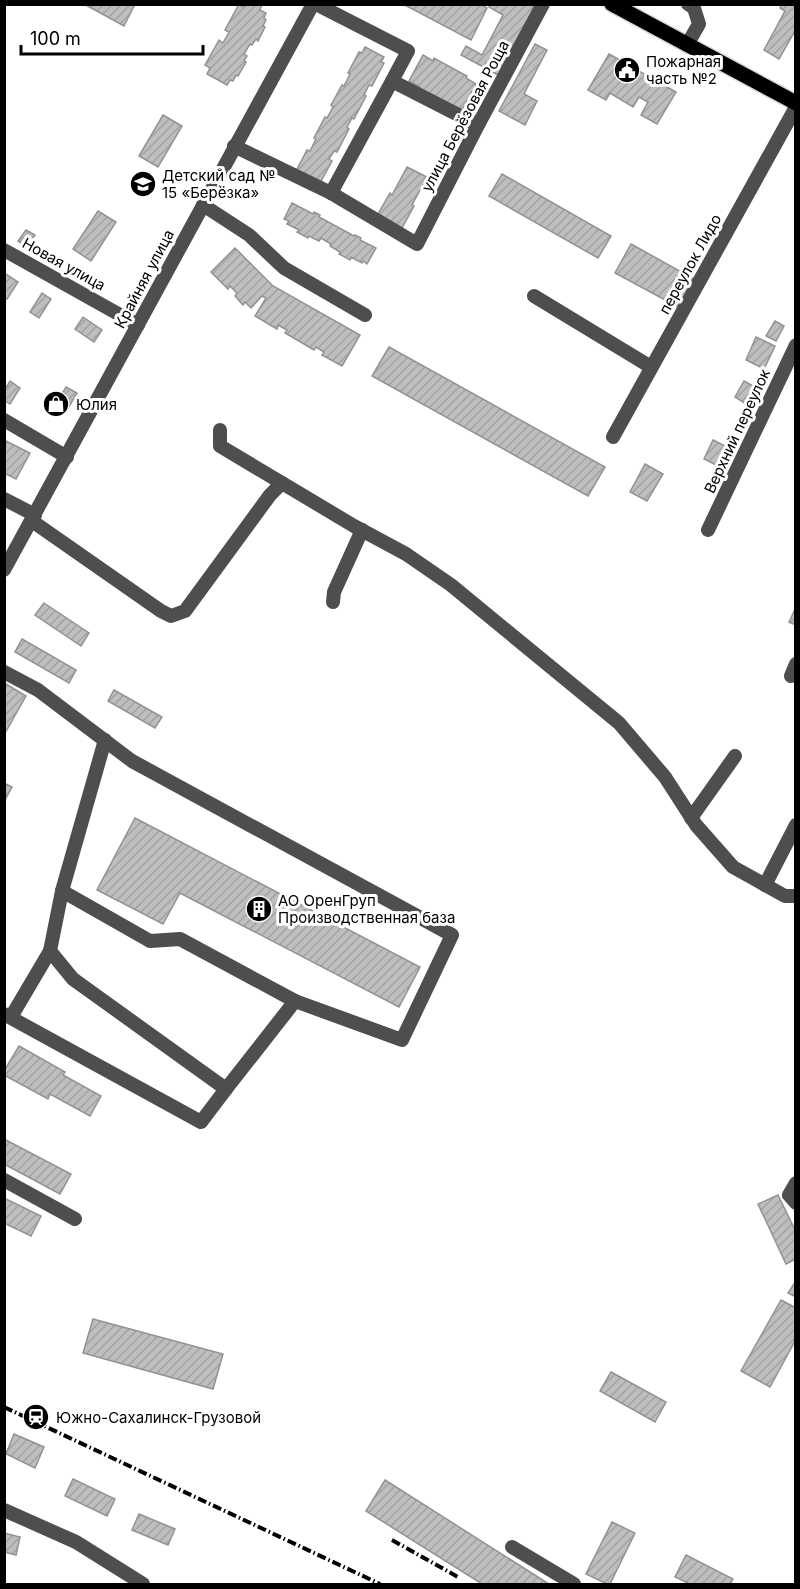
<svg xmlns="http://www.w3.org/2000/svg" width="800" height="1589" viewBox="0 0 800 1589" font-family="Inter,sans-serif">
	<defs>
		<pattern id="building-hatch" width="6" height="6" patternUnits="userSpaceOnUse" patternTransform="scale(1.5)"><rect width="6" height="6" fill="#bebebe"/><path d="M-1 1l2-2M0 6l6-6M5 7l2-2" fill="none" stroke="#a2a2a2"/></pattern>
	</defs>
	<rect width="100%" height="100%" fill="#fff"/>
	<g fill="url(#building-hatch)" stroke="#929292" stroke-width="1.5">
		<path d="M84 4H135L124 26Z"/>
		<path d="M239 4 243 7 245 4H262L260 10 266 13 264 18 266 20 263 26 265 27 258 41 256 39 252 45 250 44 244 54 247 56 244 61 246 62 238 76 236 75 233 81 230 80 227 85 207 74 210 68 205 65 219 40 223 43 229 32 225 30Z"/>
		<path d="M403 4H480L487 8 471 40Z"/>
		<path d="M490 4H536L498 75 461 55 466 46 482 55 503 15 489 7Z"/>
		<path d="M782 4H796V29L779 59 764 50 785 11 780 8Z"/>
		<path d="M535 44 547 50 524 94 537 101 525 125 499 111Z"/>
		<path d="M365 47 384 57 381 62 384 63 372 86 369 85 364 95 366 96 354 119 352 118 347 127 349 129 337 152 334 151 329 159 332 161 319 185 296 171 307 150 310 151 316 139 314 138 325 117 327 118 333 107 331 105 342 85 344 86 350 74 348 73 359 52 362 53Z"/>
		<path d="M609 54 676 92 657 124 641 115 648 102 639 97 633 107 610 93 606 100 588 90Z"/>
		<path d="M423 55 433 61 434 58 467 76 466 78 476 84 462 110 419 90 420 87 409 81Z"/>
		<path d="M163 115 182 126 158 167 139 156Z"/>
		<path d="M407 167 427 177 412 205 414 206 402 228 378 214 390 193 392 195Z"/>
		<path d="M502 174 611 236 598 258 489 196Z"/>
		<path d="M292 203 313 214 314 212 320 215 319 217 354 236 355 235 361 238 360 240 376 248 367 264 363 261 362 263 351 257 350 260 339 254 340 252 330 246 331 244 321 238 319 241 309 236 308 238 297 232 299 230 287 224 289 221 284 219Z"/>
		<path d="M98 211 116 222 91 261 73 249Z"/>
		<path d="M26 230 35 235 27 247 18 241Z"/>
		<path d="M631 244 694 279 678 307 615 273Z"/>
		<path d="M235 248 273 286 360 335 342 366 322 355 324 352 316 347 314 350 285 333 287 330 278 325 277 329 255 316 266 298 262 296 251 308 245 302 243 305 235 296 237 293 230 286 228 289 211 272Z"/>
		<path d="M4 273 18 282 7 299 4 298Z"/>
		<path d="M42 293 51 299 39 318 30 312Z"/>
		<path d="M83 317 102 330 94 342 75 329Z"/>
		<path d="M775 321 784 326 776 341 766 336Z"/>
		<path d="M756 337 775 346 764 369 746 360Z"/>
		<path d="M389 347 605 467 588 496 372 376Z"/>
		<path d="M10 381 20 388 10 404 4 400V391Z"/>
		<path d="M744 381 755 387 746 404 735 397Z"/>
		<path d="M66 387 77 393 67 410 56 404Z"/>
		<path d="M4 440 30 453 16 479 4 473Z"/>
		<path d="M713 440 729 448 720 467 704 459Z"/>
		<path d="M645 464 663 474 647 501 630 492Z"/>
		<path d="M44 603 89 633 81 646 35 615Z"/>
		<path d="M796 607V625L789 622Z"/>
		<path d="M22 639 76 670 69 683 15 652Z"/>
		<path d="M6 684 26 696 4 735V687Z"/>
		<path d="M114 690 162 717 155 728 108 701Z"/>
		<path d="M4 783 12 787 4 802Z"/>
		<path d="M135 818 420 967 399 1007 180 893 163 924 97 890Z"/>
		<path d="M19 1046 65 1072 63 1075 101 1096 90 1116 50 1094 48 1099 4 1075V1071Z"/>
		<path d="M4 1139 71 1174 60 1194 4 1164Z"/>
		<path d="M778 1195 796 1232V1259L786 1264 758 1204Z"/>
		<path d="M4 1198 41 1216 31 1236 4 1223Z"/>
		<path d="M796 1281V1297L788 1293Z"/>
		<path d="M781 1300 796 1308V1343H794L770 1387 741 1371Z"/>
		<path d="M93 1319 223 1354 213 1389 83 1353Z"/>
		<path d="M611 1372 666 1402 655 1422 600 1391Z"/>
		<path d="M14 1434 44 1447 35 1468 6 1454Z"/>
		<path d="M73 1479 115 1499 107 1516 65 1496Z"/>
		<path d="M385 1480 549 1584H482L366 1511Z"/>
		<path d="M139 1514 175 1529 168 1545 132 1530Z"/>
		<path d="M612 1522 635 1533 610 1584H607L586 1574Z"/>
		<path d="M4 1533 20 1537 16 1555 4 1552Z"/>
		<path d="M686 1555 733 1579 730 1584H690L675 1577Z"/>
	</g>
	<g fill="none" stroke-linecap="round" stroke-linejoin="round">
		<g stroke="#dbdbdb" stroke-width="18">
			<path id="major" d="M612 4 796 103"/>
		</g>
		<g stroke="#4e4e4e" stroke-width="14">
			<path d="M316 4 408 51 392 81 478 125"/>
			<path d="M687 45 699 24 694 8 688 4"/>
			<path d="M234 146 331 193 417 244 478 125 543 4"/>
			<path d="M331 193 392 81"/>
			<path d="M203 205 249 235 284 268 365 315"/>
			<path d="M4 250 138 325"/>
			<path d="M534 296 651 367"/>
			<path d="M4 420 67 457"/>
			<path d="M220 430V446L282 483"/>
			<path d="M613 437 796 107"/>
			<path d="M4 499 35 515"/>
			<path d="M32 521 161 611 171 616 185 611 270 495 282 483 354 526 406 554 451 585 619 723 665 777 696 825 733 867 785 896H796"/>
			<path d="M708 530 796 345"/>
			<path d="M4 570C108 382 209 192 313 4"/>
			<path d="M333 602 334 592 362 530"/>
			<path d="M4 672 38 690 132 761 452 935 402 1040 295 1001 180 939 150 941 62 891 50 951 73 979 226 1089 201 1122 4 1014"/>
			<path d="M791 676 796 664"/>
			<path d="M691 818 735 756"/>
			<path d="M765 885 796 825"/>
			<path d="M62 891 105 740"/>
			<path d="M11 1017 50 951"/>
			<path d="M226 1089 295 1001"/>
			<path d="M4 1180 75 1219"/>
			<path d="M796 1183 789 1195 796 1203"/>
			<path d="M4 1510 76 1542 143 1584"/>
			<path d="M512 1547 574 1584"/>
		</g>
		<use href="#major" stroke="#000" stroke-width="15"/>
		<g stroke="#000" stroke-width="4" stroke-dasharray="9 3 1.5 3" stroke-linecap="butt">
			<path d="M4 1407 380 1584"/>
			<path d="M392 1540 458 1577"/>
		</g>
	</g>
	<defs>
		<g id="civic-disc" transform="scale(1.35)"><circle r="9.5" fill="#000" stroke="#fff"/><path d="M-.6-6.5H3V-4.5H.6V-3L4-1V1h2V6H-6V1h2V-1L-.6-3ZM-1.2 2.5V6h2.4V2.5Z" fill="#fff"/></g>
		<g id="school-disc" transform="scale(1.35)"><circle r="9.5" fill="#000" stroke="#fff"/><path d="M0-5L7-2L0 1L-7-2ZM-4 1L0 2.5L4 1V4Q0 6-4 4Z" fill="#fff"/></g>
		<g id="shop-disc" transform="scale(1.35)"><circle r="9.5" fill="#000" stroke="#fff"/><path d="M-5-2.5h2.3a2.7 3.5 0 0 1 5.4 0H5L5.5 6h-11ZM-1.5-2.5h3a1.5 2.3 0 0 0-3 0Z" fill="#fff"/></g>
		<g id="building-disc" transform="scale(1.35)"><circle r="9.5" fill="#000" stroke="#fff"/><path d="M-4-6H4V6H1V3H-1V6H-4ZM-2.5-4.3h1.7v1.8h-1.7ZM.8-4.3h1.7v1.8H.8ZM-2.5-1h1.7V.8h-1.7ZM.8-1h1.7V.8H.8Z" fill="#fff"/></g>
		<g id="station-disc" transform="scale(1.35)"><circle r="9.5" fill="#000" stroke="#fff"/><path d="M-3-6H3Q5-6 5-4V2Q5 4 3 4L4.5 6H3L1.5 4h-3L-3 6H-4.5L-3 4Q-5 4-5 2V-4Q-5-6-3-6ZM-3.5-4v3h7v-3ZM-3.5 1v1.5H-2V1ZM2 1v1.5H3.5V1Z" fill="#fff"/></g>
	</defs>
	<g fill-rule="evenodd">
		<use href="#civic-disc" x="627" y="70"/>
		<use href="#school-disc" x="143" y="184"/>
		<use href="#shop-disc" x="56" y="404"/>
		<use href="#building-disc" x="259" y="909"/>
		<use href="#station-disc" x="36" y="1417"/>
	</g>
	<g text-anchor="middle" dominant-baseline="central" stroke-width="6" stroke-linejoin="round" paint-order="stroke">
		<g font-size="15" fill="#000" stroke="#fff" text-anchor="start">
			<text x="646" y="61">Пожарная<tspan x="646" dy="17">часть №2</tspan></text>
			<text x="162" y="175">Детский сад №<tspan x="162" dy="17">15 «Берёзка»</tspan></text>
			<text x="76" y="404">Юлия</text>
			<text x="278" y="900">АО ОренГруп<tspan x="278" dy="17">Производственная база</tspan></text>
			<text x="56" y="1417">Южно-Сахалинск-Грузовой</text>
		</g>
		<g font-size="15" fill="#000" stroke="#fff">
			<text transform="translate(465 116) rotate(-62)">улица Берёзовая Роща</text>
			<text transform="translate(64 264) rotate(29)">Новая улица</text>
			<text transform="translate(690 264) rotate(-61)">переулок Лидо</text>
			<text transform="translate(144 279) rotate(-62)">Крайняя улица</text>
			<text transform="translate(737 431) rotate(-65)">Верхний переулок</text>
		</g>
	</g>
	<rect width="800" height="1589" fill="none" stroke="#000000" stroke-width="12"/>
	<path d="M21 45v9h182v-9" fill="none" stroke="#000000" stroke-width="3"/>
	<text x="30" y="45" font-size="18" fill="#000000" stroke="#ffffff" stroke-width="4.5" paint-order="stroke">100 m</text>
</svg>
